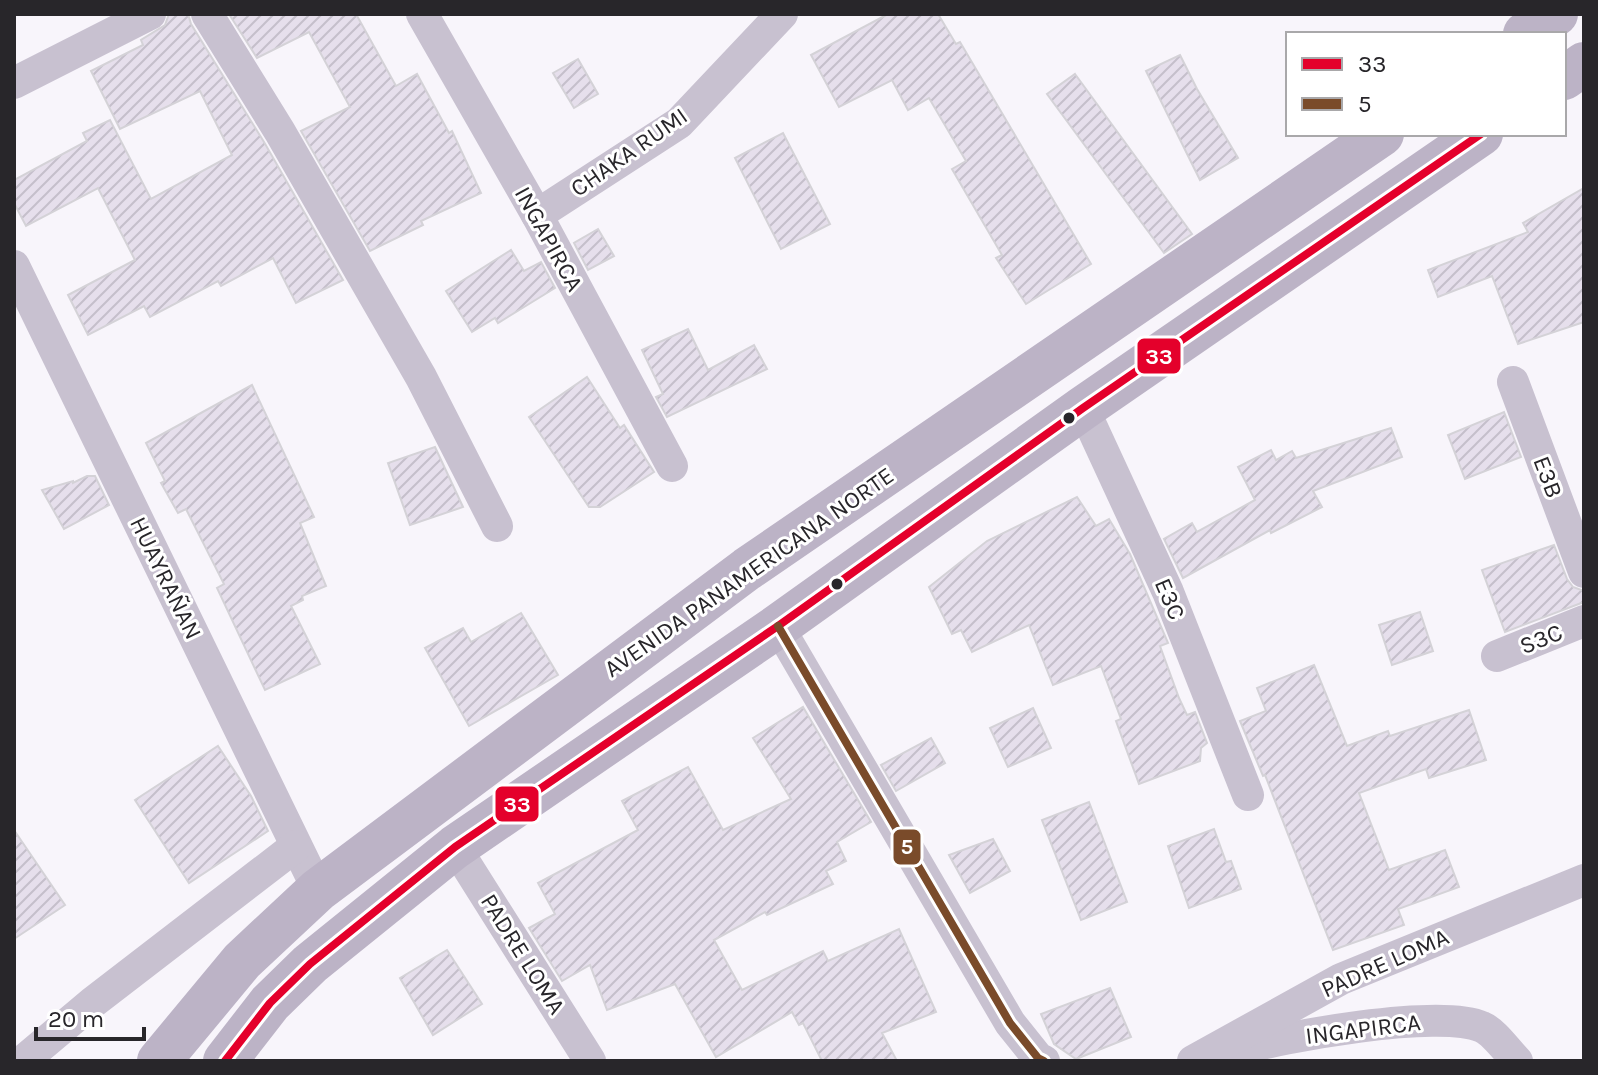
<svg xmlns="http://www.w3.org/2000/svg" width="1598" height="1075" viewBox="0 0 1598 1075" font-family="Karla,sans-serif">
	<defs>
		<pattern id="building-hatch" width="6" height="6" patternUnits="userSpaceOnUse" patternTransform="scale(2)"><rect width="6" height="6" fill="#e6dfec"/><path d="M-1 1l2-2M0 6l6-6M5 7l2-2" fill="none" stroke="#c5bfcb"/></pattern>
	</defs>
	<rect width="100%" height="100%" fill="#f8f5fb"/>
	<g fill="url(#building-hatch)" stroke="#d4d2d7" stroke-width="2">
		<path d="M169 14H188L191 24 264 142 343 280 296 303 273 258 221 286 218 281 150 317 144 306 88 335 68 295 135 260 98 188 26 226 14 203V180L87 141 83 133 110 120 151 199 232 155 200 91 120 129 91 71 143 45 141 40 165 25Z"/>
		<path d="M229 14H356L396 86 417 74 449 133 452 131 481 193 421 221 423 225 370 251 301 131 350 107 309 32 257 58Z"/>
		<path d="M888 14H938L956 44 960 42 1091 264 1026 304 996 258 1002 255 952 169 966 161 929 98 908 110 892 80 839 107 811 55Z"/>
		<path d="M1180 55 1197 89 1238 158 1200 180 1146 71Z"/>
		<path d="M578 59 598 94 574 108 553 73Z"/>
		<path d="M1075 74 1192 234 1164 253 1047 94Z"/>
		<path d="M783 133 830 224 781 249 735 158Z"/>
		<path d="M1584 188V322L1518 344 1492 276 1438 297 1428 270 1528 232 1523 223Z"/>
		<path d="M598 229 614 256 588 270 574 243Z"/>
		<path d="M511 250 524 271 541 262 555 288 498 323 495 318 472 332 446 291Z"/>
		<path d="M688 329 708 370 754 345 767 369 667 417 656 397 663 394 642 350Z"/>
		<path d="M587 377 620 428 624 425 654 472 600 507H589L529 417Z"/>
		<path d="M252 385 314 517 300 523 326 586 302 596 303 600 291 606 320 664 265 690 217 588 224 584 186 509 178 513 161 483 165 481 146 443Z"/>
		<path d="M1504 412 1521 457 1465 479 1448 435Z"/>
		<path d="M1391 428 1402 457 1313 491 1322 507 1271 533 1270 530 1183 578 1164 539 1192 523 1197 532 1255 500 1238 467 1271 450 1276 460 1292 451 1296 458Z"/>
		<path d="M435 447 463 507 410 525 388 463Z"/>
		<path d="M87 476H95L109 505 64 529 42 490 73 481V483Z"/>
		<path d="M1077 497 1096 526 1109 519 1130 554 1168 643 1160 646 1179 698 1187 715 1195 712 1207 743 1201 748 1200 761 1139 784 1116 721 1121 719 1101 666 1053 685 1029 625 972 652 961 630 952 634 929 587 987 541Z"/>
		<path d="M1554 545 1567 579 1573 587 1584 591V602L1505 632 1482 570Z"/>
		<path d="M1420 612 1433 651 1392 665 1379 625Z"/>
		<path d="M521 613 558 675 469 726 425 648 463 628 471 642Z"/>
		<path d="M1314 665 1347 746 1388 731 1390 736 1469 710 1486 760 1429 778 1426 769 1359 793 1389 870 1445 850 1459 887 1398 909 1404 925 1333 950 1265 775 1263 776 1240 721 1266 711 1257 688Z"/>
		<path d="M803 707 871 822 837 842 846 861 826 871 833 884 767 915 765 912 714 940 742 990 823 951 828 961 899 929 936 1012 882 1033 897 1061H822L803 1023 799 1025 792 1012 716 1057 675 984 607 1010 590 965 562 981 529 928 555 914 538 883 638 830 622 801 688 767 723 830 791 799 753 738Z"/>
		<path d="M1033 708 1051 748 1008 767 990 728Z"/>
		<path d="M931 738 945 763 896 791 881 765Z"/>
		<path d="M218 746 251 796 268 831 189 883 135 800Z"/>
		<path d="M1089 802 1127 902 1081 920 1042 820Z"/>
		<path d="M1214 829 1226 862 1231 861 1241 889 1189 908 1168 846Z"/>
		<path d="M14 830 65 905 14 939Z"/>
		<path d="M993 839 1010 871 970 893 949 855Z"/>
		<path d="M447 950 482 1004 433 1035 400 978Z"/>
		<path d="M1110 988 1131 1037 1076 1059 1054 1044 1041 1014Z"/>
	</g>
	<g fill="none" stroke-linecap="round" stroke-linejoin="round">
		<g stroke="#c8c1d0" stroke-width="32">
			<path d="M207 14 280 132 421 377 497 526"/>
			<path d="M422 14 537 215 672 466"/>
			<path d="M14 83 150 14"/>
			<path d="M537 215 679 123 782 14"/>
			<path d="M14 266 318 890"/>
			<path d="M1513 382 1584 572"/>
			<path d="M1083 408 1168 592 1248 795"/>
			<path d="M778 626 1010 1023 1038 1058 1044 1061"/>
			<path d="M1497 656 1584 621"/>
			<path d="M455 847 590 1061"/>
			<path d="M1234 1051C1281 1037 1440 1008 1482 1027 1494 1032 1507 1051 1517 1061"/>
			<path d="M23 1061 92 1003 296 846"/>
			<path d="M1193 1061 1341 979 1584 880"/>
		</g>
		<g stroke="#bcb3c6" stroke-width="44">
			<path d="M1525 34 1556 14"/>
			<path d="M1564 78 1584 64"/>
			<path d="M159 1061 242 961 318 890 747 569 1382 134"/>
			<path d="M225 1061 270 1003 310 964 455 847 778 626 1083 408 1481 134"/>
		</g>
		<g stroke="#fff" stroke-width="14">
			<path id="bus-1" d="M225 1061 270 1003 310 964 455 847 778 626 1083 408 1481 134"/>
		</g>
		<g stroke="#fff" stroke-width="14">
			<path id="bus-2" d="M778 626 1010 1023 1038 1058 1044 1061"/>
		</g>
		<use href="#bus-1" stroke="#e4002b" stroke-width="8"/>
		<use href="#bus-2" stroke="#7a4b2a" stroke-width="8"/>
	</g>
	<g fill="#28262a" stroke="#fff" stroke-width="3">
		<circle cx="1069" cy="418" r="7"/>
		<circle cx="837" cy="584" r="7"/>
	</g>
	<g text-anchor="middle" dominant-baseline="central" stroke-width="6" stroke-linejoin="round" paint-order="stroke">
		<g font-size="24" fill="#28262a" stroke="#fff">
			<text transform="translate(629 152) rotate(-35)">CHAKA RUMI</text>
			<text transform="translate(549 239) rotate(61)">INGAPIRCA</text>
			<text transform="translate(1548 477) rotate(69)">E3B</text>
			<text transform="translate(749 572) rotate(-35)">AVENIDA PANAMERICANA NORTE</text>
			<text transform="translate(166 578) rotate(64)">HUAYRAÑAN</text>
			<text transform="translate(1170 599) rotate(67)">E3C</text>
			<text transform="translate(1541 639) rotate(-22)">S3C</text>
			<text transform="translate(523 954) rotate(58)">PADRE LOMA</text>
			<text transform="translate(1385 963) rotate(-24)">PADRE LOMA</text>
			<text transform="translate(1363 1029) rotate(-7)">INGAPIRCA</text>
		</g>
	</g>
	<g stroke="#fff" stroke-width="3">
		<rect x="1136" y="337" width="46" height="38" rx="8" fill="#e4002b"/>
		<rect x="494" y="785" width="46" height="38" rx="8" fill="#e4002b"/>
		<rect x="892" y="828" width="30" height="38" rx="8" fill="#7a4b2a"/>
	</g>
	<g font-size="22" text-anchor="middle" font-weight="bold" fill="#fff">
		<text x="1159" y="364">33</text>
		<text x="517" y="812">33</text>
		<text x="907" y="854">5</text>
	</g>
	<rect width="1598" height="1075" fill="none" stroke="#28262a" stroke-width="32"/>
	<rect x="1286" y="32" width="280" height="104" fill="#ffffff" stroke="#a9a8aa" stroke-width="2"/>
	<rect x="1302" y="58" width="40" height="12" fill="#e4002b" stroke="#a9a8aa" stroke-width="2"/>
	<text x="1358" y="72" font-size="24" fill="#28262a">33</text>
	<rect x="1302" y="98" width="40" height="12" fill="#7a4b2a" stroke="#a9a8aa" stroke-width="2"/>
	<text x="1358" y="112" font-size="24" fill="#28262a">5</text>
	<path d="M36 1027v12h108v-12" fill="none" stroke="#28262a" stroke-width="4"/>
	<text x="48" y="1027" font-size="24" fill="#28262a" stroke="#ffffff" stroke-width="6" paint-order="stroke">20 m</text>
</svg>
